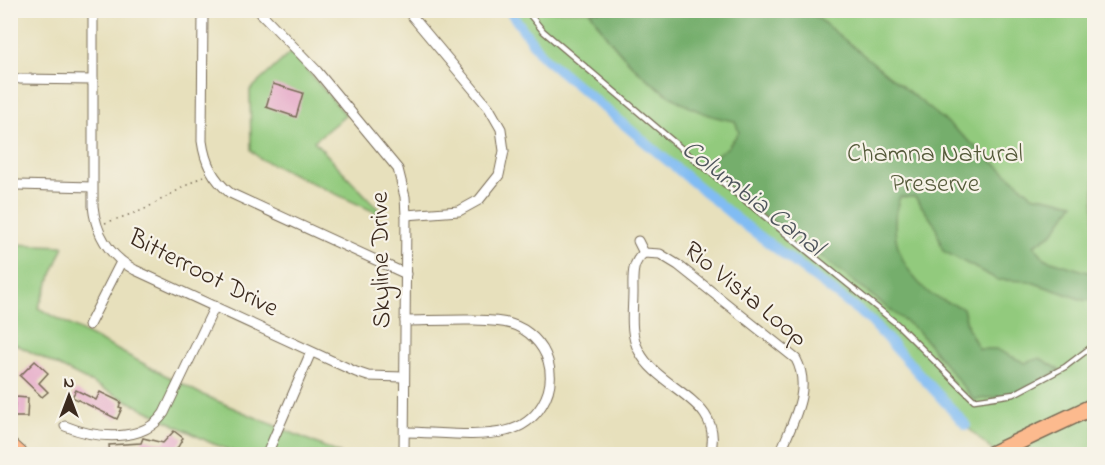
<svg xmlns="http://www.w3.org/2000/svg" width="1105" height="465" viewBox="0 0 1105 465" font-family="'Indie Flower',sans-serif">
	<rect width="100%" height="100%" fill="#f7f3e8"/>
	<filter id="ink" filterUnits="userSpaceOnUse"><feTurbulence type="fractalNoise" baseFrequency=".0167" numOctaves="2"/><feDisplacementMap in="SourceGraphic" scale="12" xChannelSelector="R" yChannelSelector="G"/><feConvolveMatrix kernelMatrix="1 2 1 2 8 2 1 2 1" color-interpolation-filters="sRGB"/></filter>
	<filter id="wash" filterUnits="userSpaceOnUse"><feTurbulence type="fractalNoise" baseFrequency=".008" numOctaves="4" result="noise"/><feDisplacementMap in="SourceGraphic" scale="24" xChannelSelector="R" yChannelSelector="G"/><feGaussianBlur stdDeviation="1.35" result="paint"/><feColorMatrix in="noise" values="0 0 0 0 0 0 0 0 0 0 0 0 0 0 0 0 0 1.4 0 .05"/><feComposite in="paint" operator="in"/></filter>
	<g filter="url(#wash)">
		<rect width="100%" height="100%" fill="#e7e0bc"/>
		<g fill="#92ca7d" stroke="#667a4e" stroke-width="1.5">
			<path d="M509 11H1094V454H996L965 425 869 319 737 219 542 56Z"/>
			<path d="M291 52 346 115 314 141 380 211 379 214 260 159 251 150 250 90Z"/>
			<path d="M10 244 64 246 38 308 201 394 341 454H239L209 442 11 342Z"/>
		</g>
		<path fill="#75ae6c" stroke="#586c45" stroke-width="1.5" d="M590 11H809L949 124 1032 195 1074 203 1053 233 1034 245 1045 259 1094 274V301L1083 300 1028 281 998 280 943 251 935 225 915 197H900C887 234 900 267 929 293 938 300 953 304 963 308L968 328 979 349H996L1025 363 1040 358 1060 370 1014 394 974 400 919 332 786 229 732 196 718 178 712 158 728 147 739 132 735 121C675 113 620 62 590 11Z"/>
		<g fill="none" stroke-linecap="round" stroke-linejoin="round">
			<path stroke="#81bcf3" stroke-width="10" d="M509 10 542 56 737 219 869 319 966 425"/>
		</g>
		<g id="blocks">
			<g fill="#e5a7c7">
				<path d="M273 84 303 93 296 117 266 107Z"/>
				<path d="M35 361 48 373 39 383 48 392 42 397 20 376Z"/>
				<path d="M76 390 96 400 100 392 121 402 119 407 122 408 117 419 72 397Z"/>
				<path d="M15 397 28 398 27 417H14Z"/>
				<path d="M174 431 183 438 174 454H145L133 448 134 454H110L109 445 141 443 143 438 163 443Z"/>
			</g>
		</g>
	</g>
	<g filter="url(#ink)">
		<use href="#blocks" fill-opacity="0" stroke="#776a55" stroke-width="1.5"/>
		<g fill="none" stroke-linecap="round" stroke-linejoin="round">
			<g stroke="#776a55" stroke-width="7">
				<path id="service" d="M526 10 543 31 695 160 897 324 974 400 1014 394 1065 367 1094 345"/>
			</g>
			<g stroke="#776a55" stroke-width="11">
				<g id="minor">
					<path d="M93 10V206C96 235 109 256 135 270L356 372 368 376 404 377"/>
					<path d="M203 10 202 141C205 163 213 179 230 193L406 274"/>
					<path d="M258 10 317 71 398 169 405 197 406 215 404 454"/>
					<path d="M20 79 93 80"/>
					<path d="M18 185 92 187"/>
					<path d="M406 215 459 211 479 200 499 175 504 151 501 129 489 108 407 10"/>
					<path d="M638 241 644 253"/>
					<path d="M89 325 121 262"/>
					<path d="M65 426C94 438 143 444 164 413L215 306"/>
					<path d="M405 432C435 432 476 438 506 431 537 424 557 392 548 361 543 344 528 329 511 324 488 317 432 321 405 321"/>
					<path d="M267 454 311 352"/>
					<path d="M710 454C726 400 659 391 639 351 629 333 633 311 633 292 633 277 631 263 644 253L660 254 678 265 796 359C813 391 791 423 780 454"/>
				</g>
			</g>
			<g stroke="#776a55" stroke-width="17">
				<path id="primary" d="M10 445 20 454"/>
			</g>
			<g stroke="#776a55" stroke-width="19">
				<path id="motorway" d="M992 454 1094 406"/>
			</g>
			<path stroke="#776a55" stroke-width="1.5" stroke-dasharray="1.5 4.5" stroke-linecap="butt" d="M105 223 143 210 203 176"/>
			<use href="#service" stroke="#fff" stroke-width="4.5"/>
			<use href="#minor" stroke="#fff" stroke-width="9"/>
			<use href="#primary" stroke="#fcba8e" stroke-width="15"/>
			<use href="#motorway" stroke="#fcba8e" stroke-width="16"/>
		</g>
	</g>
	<g text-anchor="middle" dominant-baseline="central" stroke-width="4.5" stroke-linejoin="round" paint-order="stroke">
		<g font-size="26" fill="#555a3a" stroke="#f7f3e8">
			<text x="935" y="155">Chamna Natural<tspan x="935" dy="30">Preserve</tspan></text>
		</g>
		<g font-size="26" fill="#3b2a1e" stroke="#f7f3e8">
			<text transform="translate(382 260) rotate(-91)">Skyline Drive</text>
			<text transform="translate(203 274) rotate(27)">Bitterroot Drive</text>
			<text transform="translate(745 295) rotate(39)">Rio Vista Loop</text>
		</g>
		<g font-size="27" font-style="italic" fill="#50565e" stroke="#f7f3e8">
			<text transform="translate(752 199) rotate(38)">Columbia Canal</text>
		</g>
	</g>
	<rect width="1105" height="465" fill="none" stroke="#f7f3e8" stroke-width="36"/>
	<g transform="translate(69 396)" stroke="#f7f3e8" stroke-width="4.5" paint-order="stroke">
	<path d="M0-4.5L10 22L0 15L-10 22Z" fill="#3b2a1e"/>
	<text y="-9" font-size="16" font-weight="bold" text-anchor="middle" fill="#3b2a1e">N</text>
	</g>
</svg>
